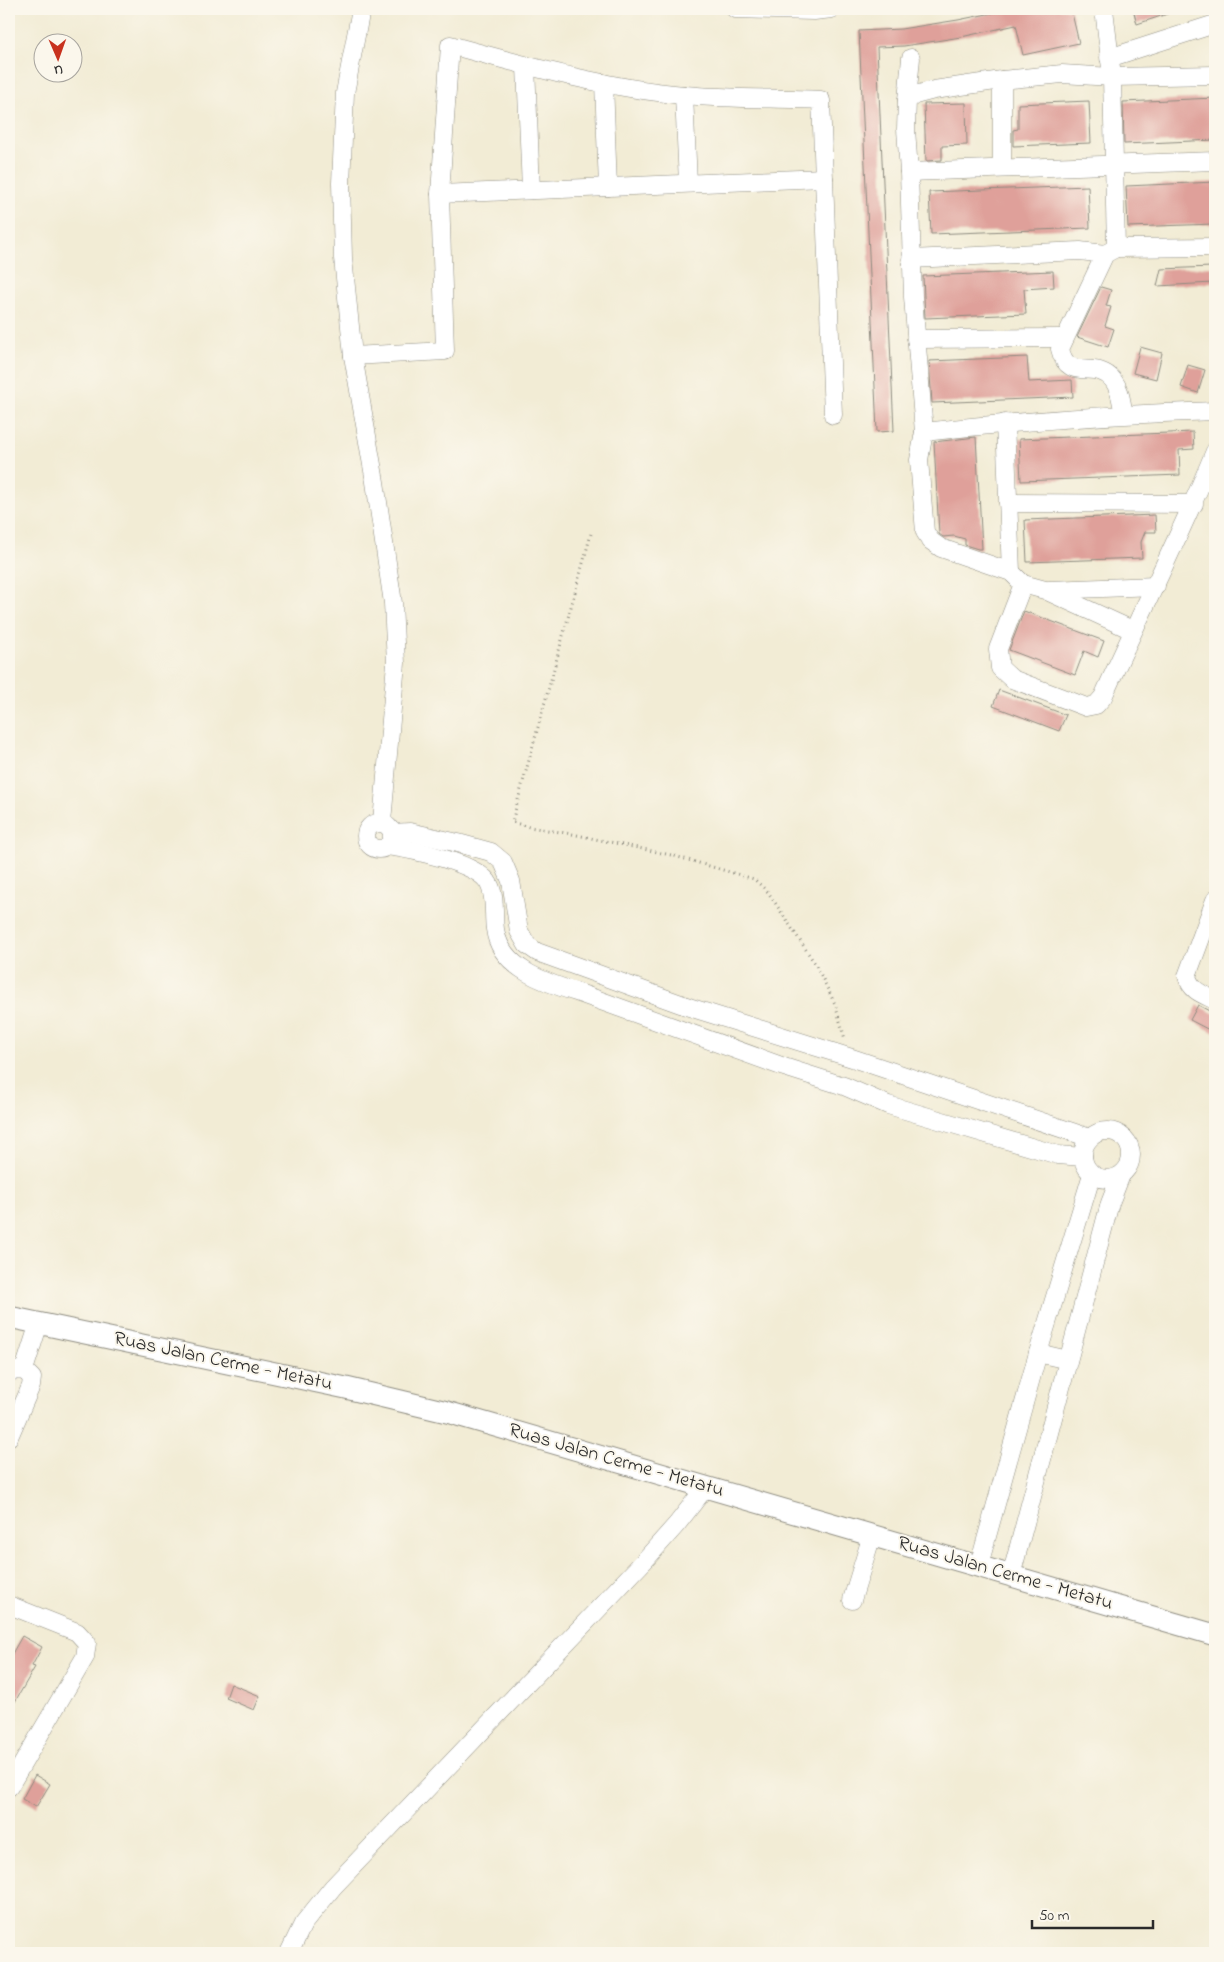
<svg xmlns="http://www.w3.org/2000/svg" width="1224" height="1962" viewBox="0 0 1224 1962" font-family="'Indie Flower',sans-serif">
	<rect width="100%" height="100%" fill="#fbf7ec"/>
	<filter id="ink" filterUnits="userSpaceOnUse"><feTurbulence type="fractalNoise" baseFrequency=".02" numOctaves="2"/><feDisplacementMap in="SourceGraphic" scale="10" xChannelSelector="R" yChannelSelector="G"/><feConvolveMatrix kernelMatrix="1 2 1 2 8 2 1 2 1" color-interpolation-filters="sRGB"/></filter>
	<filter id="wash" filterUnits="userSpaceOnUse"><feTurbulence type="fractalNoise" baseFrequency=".0096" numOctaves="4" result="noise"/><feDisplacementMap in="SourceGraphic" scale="20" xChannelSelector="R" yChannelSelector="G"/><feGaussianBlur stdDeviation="1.12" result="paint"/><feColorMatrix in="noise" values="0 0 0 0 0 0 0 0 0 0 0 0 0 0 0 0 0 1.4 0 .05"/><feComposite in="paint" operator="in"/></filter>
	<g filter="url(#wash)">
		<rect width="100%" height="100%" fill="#f2ecd5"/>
		<g id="blocks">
			<g fill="#dfa09a">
				<path d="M1012 9H1071L1079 43 1023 55 1016 25 961 37 904 46 877 47 894 431 877 432 859 31 901 29 958 20Z"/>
				<path d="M1133 9H1176V11L1137 24Z"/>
				<path d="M1215 98V140L1124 144 1123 102Z"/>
				<path d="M1089 101 1091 143 1013 146V130L1018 129V104Z"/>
				<path d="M966 103 967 145 942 146V160L926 161 924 104Z"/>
				<path d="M1215 182V224L1128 227 1126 186Z"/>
				<path d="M1088 186 1090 228 931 234 929 192Z"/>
				<path d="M1212 267 1213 283 1157 286 1161 269Z"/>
				<path d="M1053 271 1054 287 1024 289 1026 314 925 318 923 276Z"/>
				<path d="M1101 287 1111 290 1106 306 1111 307 1105 326 1114 329 1108 347 1077 337Z"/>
				<path d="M1140 347 1162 353 1156 379 1133 373Z"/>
				<path d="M1027 357 1029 382 1072 380 1073 397 932 403 929 361Z"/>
				<path d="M1188 365 1205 370 1198 393 1181 387Z"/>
				<path d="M1193 432 1194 449 1179 450 1180 475 1021 481 1019 439Z"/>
				<path d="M976 437 982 549H978L965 545V539L954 536 943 537 939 534 934 442Z"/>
				<path d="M1155 515 1156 532H1145L1141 542 1142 558 1027 562 1025 520Z"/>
				<path d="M1024 611 1104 641 1098 657 1084 651 1075 675 1009 650Z"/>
				<path d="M999 690 1066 715 1059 731 993 706Z"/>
				<path d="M1198 1005 1215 1014V1033L1190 1020Z"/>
				<path d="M22 1636 42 1647 32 1666 35 1667 9 1712V1659Z"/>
				<path d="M231 1684 260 1696 254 1710 226 1698Z"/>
				<path d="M35 1775 50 1784 36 1807 22 1799Z"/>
			</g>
		</g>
	</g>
	<g filter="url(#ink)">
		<use href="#blocks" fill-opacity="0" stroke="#8e8c80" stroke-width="1"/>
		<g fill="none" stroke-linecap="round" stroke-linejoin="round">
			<g stroke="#8e8c80" stroke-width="19">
				<g id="minor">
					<path d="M361 9 345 93 341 183 343 258 353 356 375 482 393 603 396 663 382 822"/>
					<path d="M735 9 814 11 832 9"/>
					<path d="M1104 9 1112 77 1116 248 1105 254 1060 349C1068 384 1096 358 1113 380 1121 390 1121 402 1124 414"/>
					<path d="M1109 58 1215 24"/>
					<path d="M526 66 531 190"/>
					<path d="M604 83 608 187"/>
					<path d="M684 95 688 183"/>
					<path d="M907 100 911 58"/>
					<path d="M1002 168V80"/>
					<path d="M909 172 1215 161"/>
					<path d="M440 194 824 178"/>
					<path d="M1116 248 1215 247"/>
					<path d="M911 259 1080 251 1105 254"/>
					<path d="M916 339 1064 338"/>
					<path d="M353 356 445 351 440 194 450 45C527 66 605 88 684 95 730 99 776 98 821 100L833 415"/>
					<path d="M1005 423 1011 572"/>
					<path d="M924 432C1021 421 1118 414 1215 411"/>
					<path d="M1008 503 1194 504"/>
					<path d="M1023 584 998 649 1000 668 1012 679 1086 707 1096 705 1103 697C1140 614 1181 535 1215 451"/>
					<path d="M1049 590 1156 586"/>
					<path d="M1132 630 1045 590 1023 584 1011 572 941 548 931 541 925 532 919 460 924 432 913 297 909 172 906 129 907 100 915 95 934 90 1002 80 1062 74 1112 77 1215 75"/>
					<circle cx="379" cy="836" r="13"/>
					<path d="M392 833 410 832 458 843 491 852 503 862 511 881 519 931 527 945 537 952 689 1007 852 1058 1090 1138"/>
					<path d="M387 846C410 849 479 863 489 884 496 896 493 916 495 929 500 969 547 983 579 993L784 1067 844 1086 888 1105 1058 1155 1083 1157"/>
					<path d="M1215 900 1187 976C1191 991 1202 994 1215 1000"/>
					<circle cx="1107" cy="1155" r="24"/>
					<path d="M1038 1353 1068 1360"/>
					<path d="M24 1370 39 1323"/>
					<path d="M9 1371 24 1370 32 1378 31 1386 9 1437"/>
					<path d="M979 1565 1038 1353 1092 1174"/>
					<path d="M1011 1576 1110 1203 1121 1175"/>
					<path d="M852 1600 872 1535"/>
					<path d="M9 1605 77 1632 87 1643 85 1657 9 1787"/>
					<path d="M289 1953 303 1924 333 1887 645 1560 677 1524 705 1488"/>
				</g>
			</g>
			<g stroke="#8e8c80" stroke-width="23">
				<path id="major" d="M9 1317 346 1388 447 1412 1215 1635"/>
			</g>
			<path stroke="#8e8c80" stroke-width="3" stroke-dasharray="1 4" stroke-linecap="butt" d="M591 534 512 822 529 827 572 834 671 855 754 879 768 892 816 965 835 1004 845 1039"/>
			<use href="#minor" stroke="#fff" stroke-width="18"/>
			<use href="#major" stroke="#fff" stroke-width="21"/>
		</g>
	</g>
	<g text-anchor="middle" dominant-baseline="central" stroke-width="4" stroke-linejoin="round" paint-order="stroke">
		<g font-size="20" fill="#2b2b2b" stroke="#fbf7ec">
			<text transform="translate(223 1362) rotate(12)">Ruas Jalan Cerme - Metatu</text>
			<text transform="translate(616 1461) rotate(16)">Ruas Jalan Cerme - Metatu</text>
			<text transform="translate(1005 1574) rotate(16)">Ruas Jalan Cerme - Metatu</text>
		</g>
	</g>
	<rect width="1224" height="1962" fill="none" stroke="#fbf7ec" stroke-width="30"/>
	<g transform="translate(58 58) rotate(178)"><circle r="24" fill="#fbf7ec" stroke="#a8a59f"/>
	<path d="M0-4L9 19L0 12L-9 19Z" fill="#c8321e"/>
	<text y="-8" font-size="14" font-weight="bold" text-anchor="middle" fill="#2b2b2b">U</text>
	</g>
	<path d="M1032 1920v8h121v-8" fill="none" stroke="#2b2b2b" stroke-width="2.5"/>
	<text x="1039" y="1920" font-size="15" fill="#2b2b2b" stroke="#fbf7ec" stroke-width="4" paint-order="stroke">50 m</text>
</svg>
